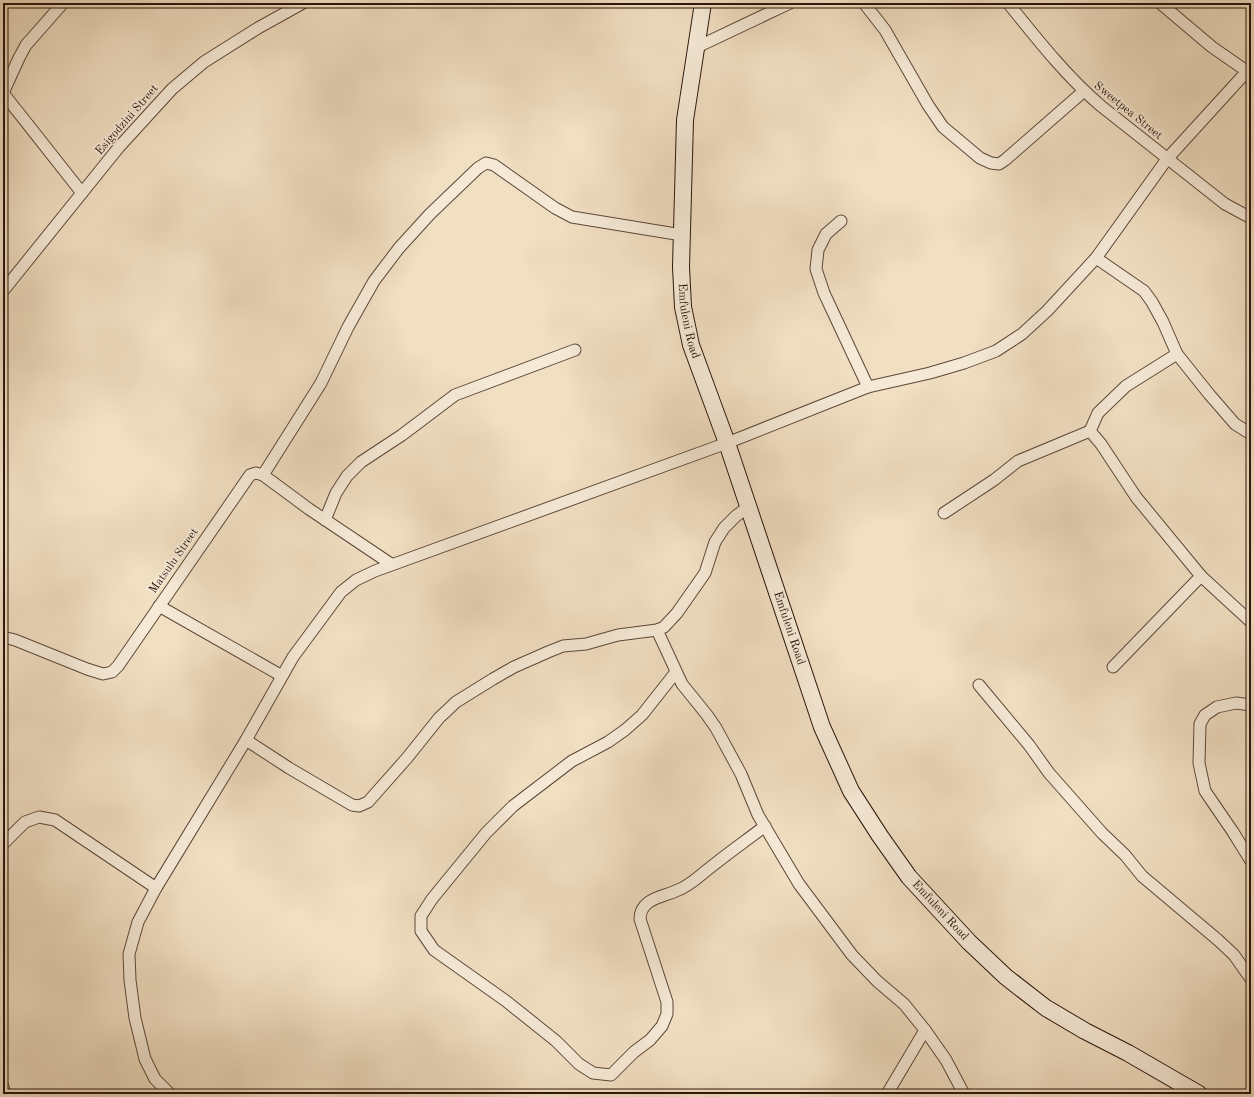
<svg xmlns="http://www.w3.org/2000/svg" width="1254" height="1097" viewBox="0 0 1254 1097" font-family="'Old Standard TT',serif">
	<rect width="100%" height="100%" fill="#f1dfc2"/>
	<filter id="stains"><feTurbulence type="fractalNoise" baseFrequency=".005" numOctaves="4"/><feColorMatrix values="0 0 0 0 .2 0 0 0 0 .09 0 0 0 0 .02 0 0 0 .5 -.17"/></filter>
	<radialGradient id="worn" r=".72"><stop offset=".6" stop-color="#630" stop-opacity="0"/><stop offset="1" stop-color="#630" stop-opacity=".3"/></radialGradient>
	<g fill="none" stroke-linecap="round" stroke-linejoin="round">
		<g stroke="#5c4739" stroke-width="13">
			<g id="street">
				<path d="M864 3 885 30 928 105 943 127 980 158 991 163 999 164 1005 160 1084 91"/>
				<path d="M1008 3C1037 39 1066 76 1101 106L1225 204 1251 218"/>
				<path d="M1160 3 1212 47 1251 74"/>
				<path d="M695 48 790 3"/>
				<path d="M3 93 82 193"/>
				<path d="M3 93 19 58 26 45 63 3"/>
				<path d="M841 221 826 234 818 250 816 269 824 293 868 387"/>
				<path d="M1096 258 1144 291 1152 302 1163 322 1177 354 1209 394 1235 424 1251 434"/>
				<path d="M3 291 119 147 172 89 204 62 258 28 303 3"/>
				<path d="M1177 354 1126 386 1098 413 1090 431 1101 444 1136 497 1201 576 1251 622"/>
				<path d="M263 475 321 383 348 327 374 281 399 248 430 214 478 168 486 163 494 165 555 208 572 217 682 235"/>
				<path d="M944 513 994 480 1018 461 1090 431"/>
				<path d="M325 520 336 493 347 476 361 462 402 435 455 395 575 350"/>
				<path d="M159 606 282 676"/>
				<path d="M657 630 682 684 707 715 716 728 741 774 758 815 799 884 852 955 877 981 904 1004 925 1030 946 1060 964 1094"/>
				<path d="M3 637 15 640 87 669 103 674 112 672 118 666 250 475 256 473 263 475 309 509 391 564"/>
				<path d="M1113 667 1201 576"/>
				<path d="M676 672 642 715 625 730 608 742 572 761 513 806 486 833 432 899 421 916V931L434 950 506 1001 556 1041 579 1064 593 1073 611 1075 634 1052 650 1040 662 1026 667 1014V1002L640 919C640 898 664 897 678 890 691 885 700 875 711 867 728 853 747 840 765 826"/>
				<path d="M979 685 1029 745 1049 773 1102 833 1125 855 1142 876 1218 940 1234 955 1251 979"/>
				<path d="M1251 705 1236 703 1217 707 1205 715 1200 724 1199 763 1205 791 1233 832 1251 861"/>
				<path d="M246 740 289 768 352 805 359 806 368 802 407 758 439 718 456 702 493 679 514 667 548 652 563 646 586 644 618 635 657 630 664 627 677 613 705 573 715 542 724 528 736 516 748 507"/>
				<path d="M3 844 25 822 39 817 55 820 156 888"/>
				<path d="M3 1087 5 1094"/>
				<path d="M170 1094 155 1079 145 1059 135 1018 130 980 129 954 138 922 156 888 246 740 293 657 341 592 356 580 375 571 727 443 868 387 930 373 964 363 996 351 1022 334 1047 311 1096 258 1167 159 1251 67"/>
				<path d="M887 1094 925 1030"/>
			</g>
		</g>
		<g stroke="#2a140b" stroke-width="18">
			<g id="secondary">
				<path id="s1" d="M703 3 685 120 681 267 683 307 691 345 727 443 822 727 851 791 880 836 909 877 969 942 1006 977 1046 1008 1085 1031 1128 1053 1199 1094"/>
			</g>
		</g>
		<use href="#street" stroke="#f6ead7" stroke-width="11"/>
		<use href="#secondary" stroke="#f6ead7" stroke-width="16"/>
	</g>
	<g text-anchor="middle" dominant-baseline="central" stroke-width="3.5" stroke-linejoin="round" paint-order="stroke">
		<g font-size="12" fill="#2a140b" stroke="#f6ead7">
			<text transform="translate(1128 111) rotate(39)">Sweetpea Street</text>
			<text transform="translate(127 120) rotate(-49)">Esigodzini Street</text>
			<text stroke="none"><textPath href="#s1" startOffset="320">Emfuleni Road</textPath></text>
			<text transform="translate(174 561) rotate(-55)">Matsulu Street</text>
			<text stroke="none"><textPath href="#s1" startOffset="644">Emfuleni Road</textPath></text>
			<text stroke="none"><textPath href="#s1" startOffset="968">Emfuleni Road</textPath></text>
		</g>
	</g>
	<rect width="1254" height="1097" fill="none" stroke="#f1dfc2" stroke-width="16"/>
	<rect x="4" y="4" width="1246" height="1089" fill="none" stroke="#2a140b" stroke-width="2"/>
	<rect x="8" y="8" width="1238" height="1081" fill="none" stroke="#2a140b"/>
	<rect width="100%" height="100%" filter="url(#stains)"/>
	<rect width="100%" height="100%" fill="url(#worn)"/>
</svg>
